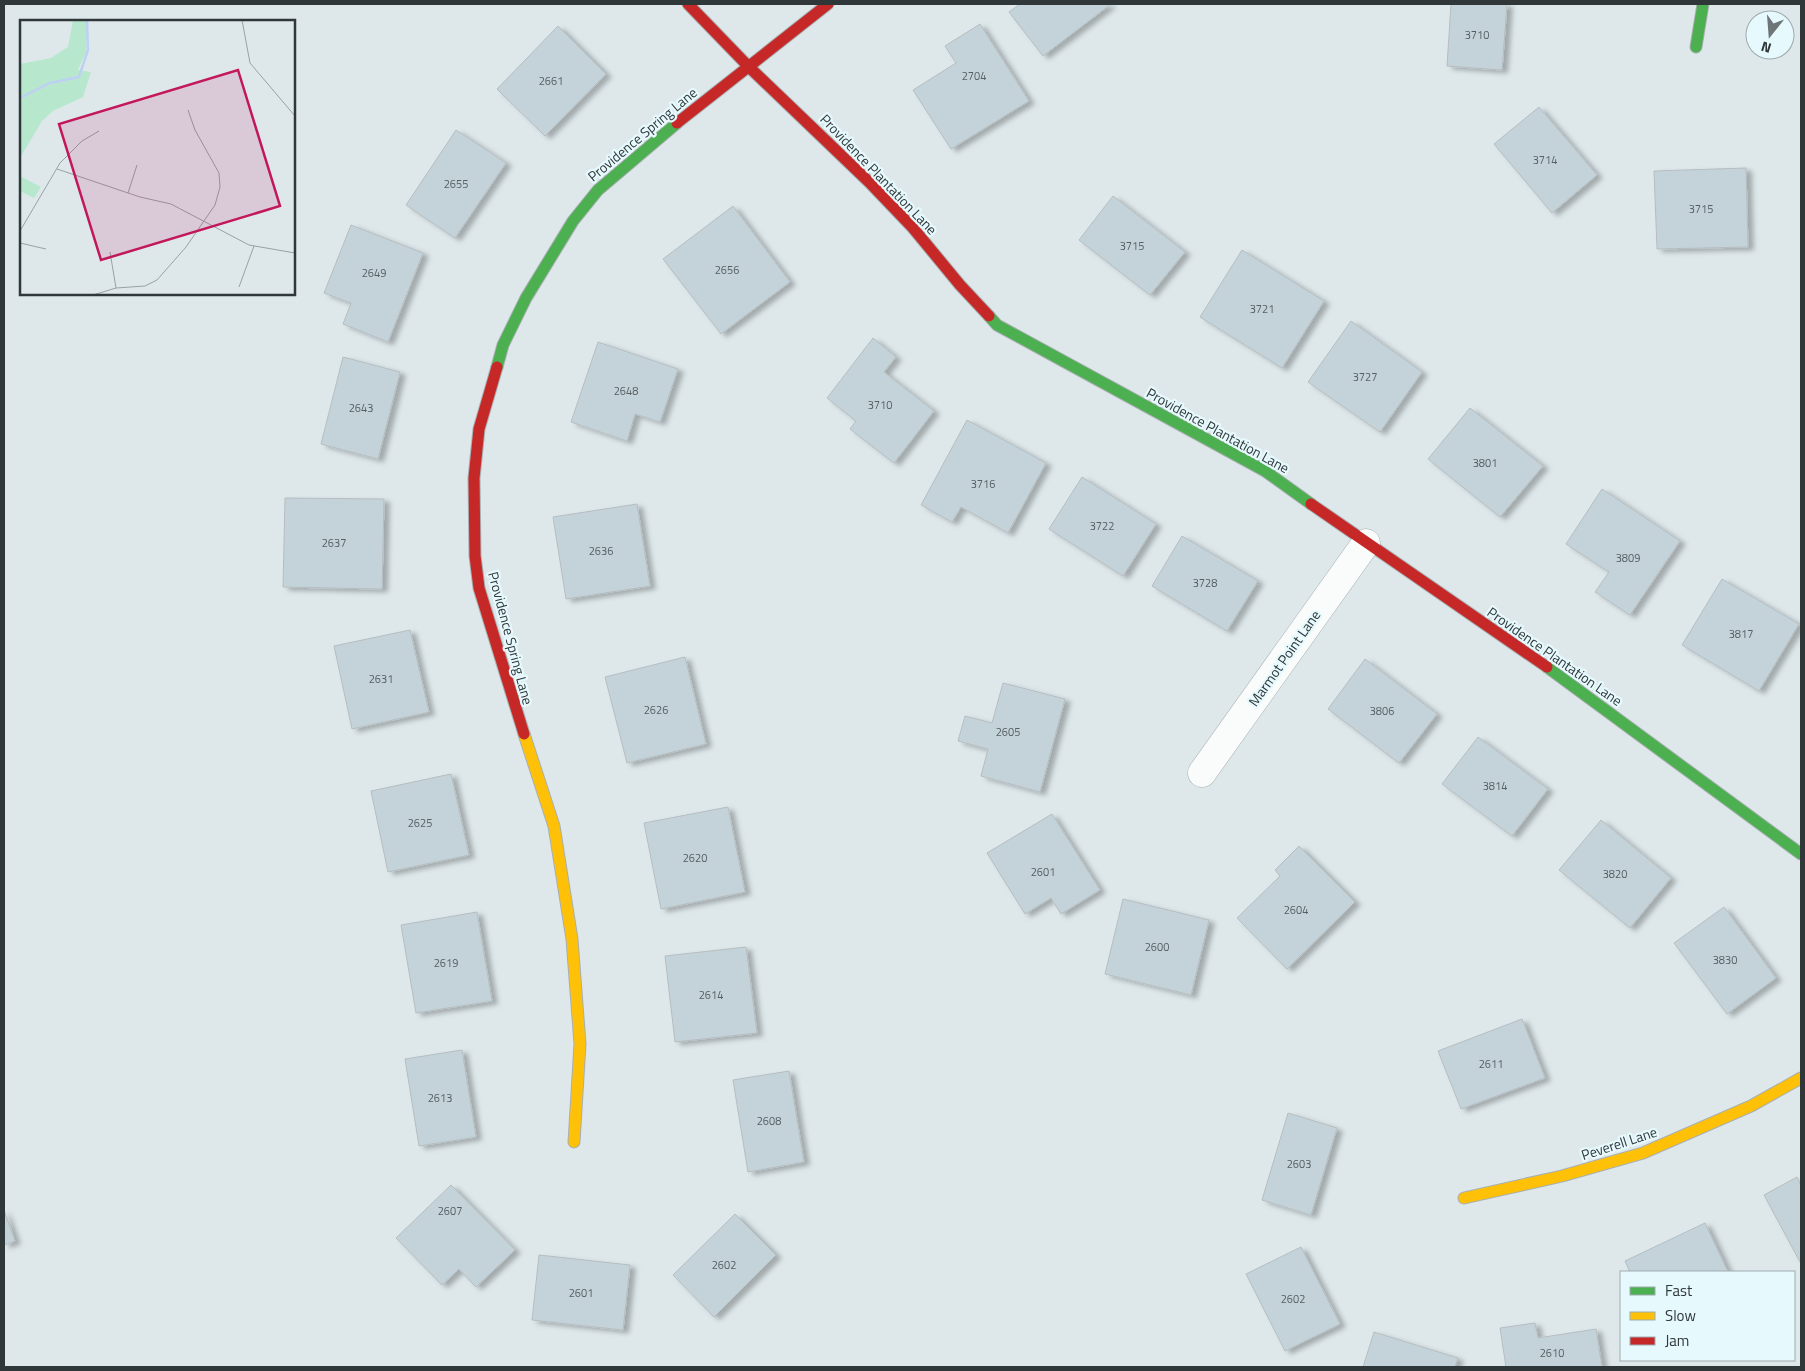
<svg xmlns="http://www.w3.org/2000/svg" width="1805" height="1371" viewBox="0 0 1805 1371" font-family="'Titillium Web',sans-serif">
	<defs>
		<filter id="shadow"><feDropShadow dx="5.5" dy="3" stdDeviation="2.5" flood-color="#0004"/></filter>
	</defs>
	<rect width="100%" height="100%" fill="#dee8eb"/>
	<g fill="#c4d3da" stroke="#b5bdc0" filter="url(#shadow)">
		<path d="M1020 4H1111L1043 56 1009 12Z"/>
		<path d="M1451 4H1507L1502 70 1447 66Z"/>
		<path d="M980 24 1029 101 951 149 913 90 956 63 945 46Z"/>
		<path d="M558 26 606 74 545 136 497 89Z"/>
		<path d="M1539 107 1597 175 1552 213 1494 144Z"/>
		<path d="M456 130 506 163 455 238 406 205Z"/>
		<path d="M1746 168 1748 247 1657 249 1654 171Z"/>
		<path d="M1113 196 1185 252 1150 295 1079 240Z"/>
		<path d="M733 206 790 282 721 334 663 259Z"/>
		<path d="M351 225 423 253 388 342 343 324 351 303 324 293Z"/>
		<path d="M1242 250 1324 301 1282 368 1200 317Z"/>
		<path d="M1351 321 1422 372 1380 432 1308 382Z"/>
		<path d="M873 338 896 357 884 372 934 411 894 463 850 429 856 421 827 398Z"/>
		<path d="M598 342 678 369 660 422 635 414 627 441 571 422Z"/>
		<path d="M343 357 400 372 378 459 321 444Z"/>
		<path d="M1470 408 1543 466 1500 517 1428 459Z"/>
		<path d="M967 420 1046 463 1008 533 961 507 952 522 921 505Z"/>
		<path d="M1082 477 1156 524 1123 576 1049 529Z"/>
		<path d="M1602 489 1680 541 1630 615 1595 592 1609 572 1566 544Z"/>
		<path d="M285 498 384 499 382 589 283 587Z"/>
		<path d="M637 504 650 586 566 599 553 517Z"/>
		<path d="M1182 536 1258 581 1227 631 1152 586Z"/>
		<path d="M1722 579 1799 624 1759 691 1682 645Z"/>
		<path d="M410 630 429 712 352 729 334 646Z"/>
		<path d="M685 657 706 744 627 763 605 677Z"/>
		<path d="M1365 659 1437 714 1399 763 1328 709Z"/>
		<path d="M1003 683 1065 699 1040 792 981 776 988 749 958 741 965 716 992 723Z"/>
		<path d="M1478 737 1548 789 1512 836 1442 784Z"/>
		<path d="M451 774 469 855 388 872 371 791Z"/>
		<path d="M728 807 745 892 661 909 644 823Z"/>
		<path d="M1052 814 1100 890 1061 914 1051 898 1025 914 987 853Z"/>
		<path d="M1601 820 1671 878 1630 928 1559 870Z"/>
		<path d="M1299 846 1355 902 1287 969 1237 918 1280 876 1275 870Z"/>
		<path d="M1123 899 1209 920 1191 995 1105 974Z"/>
		<path d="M1724 907 1776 978 1727 1014 1674 943Z"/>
		<path d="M477 912 492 1001 416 1013 401 925Z"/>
		<path d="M746 947 757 1033 675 1042 665 956Z"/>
		<path d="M1522 1019 1545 1078 1461 1109 1438 1051Z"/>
		<path d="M462 1050 476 1137 419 1146 405 1059Z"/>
		<path d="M789 1071 804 1162 748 1172 733 1080Z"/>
		<path d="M1288 1113 1337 1128 1311 1215 1262 1200Z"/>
		<path d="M1797 1177 1801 1186V1261L1800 1262 1764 1195Z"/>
		<path d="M451 1185 515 1250 476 1287 459 1269 442 1285 396 1238Z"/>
		<path d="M4 1210 15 1241 4 1245Z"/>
		<path d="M735 1214 776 1255 714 1317 673 1275Z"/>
		<path d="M1705 1223 1728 1272H1630L1625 1261Z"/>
		<path d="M1301 1247 1340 1324 1285 1351 1246 1274Z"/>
		<path d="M539 1255 630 1265 623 1330 532 1320Z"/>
		<path d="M1535 1323 1538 1338 1596 1329 1602 1367H1506L1500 1328Z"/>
		<path d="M1374 1332 1458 1358 1455 1367H1363Z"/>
	</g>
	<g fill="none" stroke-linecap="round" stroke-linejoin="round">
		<g stroke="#a8afb1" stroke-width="29">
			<path id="street" d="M1202 773 1366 543"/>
		</g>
		<g stroke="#a8afb1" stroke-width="13">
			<g id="fast">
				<path d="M1696 47 1703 4"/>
				<path d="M989 316 997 325 1265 471 1311 504"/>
				<path d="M497 367 503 345 526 298 573 221 598 190 677 123"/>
				<path d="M1547 667 1801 854"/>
			</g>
		</g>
		<g stroke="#a8afb1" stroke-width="13">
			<g id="slow">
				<path d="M524 734 554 826 572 939 580 1044 574 1142"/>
				<path d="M1464 1198 1562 1176 1643 1153 1751 1106 1801 1078"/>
			</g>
		</g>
		<g stroke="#a8afb1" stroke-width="13">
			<g id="jam">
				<path d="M688 4 749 67 869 182 913 228 960 285 989 316"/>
				<path d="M677 123 828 4"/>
				<path d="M497 367 479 429 474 478 475 556 479 588 524 734"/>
				<path d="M1311 504 1547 667"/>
			</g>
		</g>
		<use href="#street" stroke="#fafcfc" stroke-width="28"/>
		<use href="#fast" stroke="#4caf50" stroke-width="11"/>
		<use href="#slow" stroke="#ffc107" stroke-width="11"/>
		<use href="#jam" stroke="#c62828" stroke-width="11"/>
	</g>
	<g text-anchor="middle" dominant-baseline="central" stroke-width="4.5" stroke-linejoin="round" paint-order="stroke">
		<g font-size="11" fill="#566063">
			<text x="1477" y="35">3710</text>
			<text x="974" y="76">2704</text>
			<text x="551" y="81">2661</text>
			<text x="1545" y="160">3714</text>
			<text x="456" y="184">2655</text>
			<text x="1701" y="209">3715</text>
			<text x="1132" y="246">3715</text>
			<text x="727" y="270">2656</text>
			<text x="374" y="273">2649</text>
			<text x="1262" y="309">3721</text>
			<text x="1365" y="377">3727</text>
			<text x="626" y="391">2648</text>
			<text x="880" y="405">3710</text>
			<text x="361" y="408">2643</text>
			<text x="1485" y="463">3801</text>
			<text x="983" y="484">3716</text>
			<text x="1102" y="526">3722</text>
			<text x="334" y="543">2637</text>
			<text x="601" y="551">2636</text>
			<text x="1628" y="558">3809</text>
			<text x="1205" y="583">3728</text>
			<text x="1741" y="634">3817</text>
			<text x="381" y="679">2631</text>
			<text x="656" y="710">2626</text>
			<text x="1382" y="711">3806</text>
			<text x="1008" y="732">2605</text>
			<text x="1495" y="786">3814</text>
			<text x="420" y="823">2625</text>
			<text x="695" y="858">2620</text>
			<text x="1043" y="872">2601</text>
			<text x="1615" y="874">3820</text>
			<text x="1296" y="910">2604</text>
			<text x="1157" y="947">2600</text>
			<text x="1725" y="960">3830</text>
			<text x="446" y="963">2619</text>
			<text x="711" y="995">2614</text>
			<text x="1491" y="1064">2611</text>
			<text x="440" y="1098">2613</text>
			<text x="769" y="1121">2608</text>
			<text x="1299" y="1164">2603</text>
			<text x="450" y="1211">2607</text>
			<text x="724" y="1265">2602</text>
			<text x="581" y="1293">2601</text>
			<text x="1293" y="1299">2602</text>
			<text x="1552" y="1353">2610</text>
		</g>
		<g font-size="14" fill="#303739" stroke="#e6f9fd">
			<text transform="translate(642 134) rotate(-40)">Providence Spring Lane</text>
			<text transform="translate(879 174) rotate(46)">Providence Plantation Lane</text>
			<text transform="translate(1218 430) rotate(29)">Providence Plantation Lane</text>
			<text transform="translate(511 638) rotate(75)">Providence Spring Lane</text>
			<text transform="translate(1555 656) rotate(35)">Providence Plantation Lane</text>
			<text transform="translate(1284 658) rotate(-55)">Marmot Point Lane</text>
			<text transform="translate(1619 1143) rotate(-18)">Peverell Lane</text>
		</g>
	</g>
	<g transform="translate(20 20)">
		<rect width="275" height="275" fill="#dee8eb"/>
		<path d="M53 0H68L66 32 58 50 71 52 63 77 33 91 22 101 0 138V44L31 38 48 27ZM0 156 21 167 14 178 0 171Z" fill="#b7e8cd"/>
		<path fill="none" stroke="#bed0f3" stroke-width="2.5" d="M0 78 30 63 59 57 68 30 67 0"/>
		<path fill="none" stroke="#98a1a4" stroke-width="1" d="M222 0 230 43 275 96M37 149 120 177 151 184 229 225 275 233M108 173 117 145M0 211 40 143 62 121 79 111M0 223 26 229M90 232 96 268M219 267 234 226M73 275 96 268 125 266 137 260 166 227 195 185 200 167 199 153 175 110 168 90"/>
		<path fill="#c2185b" fill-opacity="0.15" stroke="#c2185b" stroke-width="2.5" d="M218 50 260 186 81 240 39 104Z"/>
		<rect width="275" height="275" fill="none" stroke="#303739" stroke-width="2.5"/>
	</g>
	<rect width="1805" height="1371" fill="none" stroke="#303739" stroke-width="10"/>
	<rect x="1620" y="1271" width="175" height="90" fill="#e6f9fd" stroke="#9dabaf"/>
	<rect x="1630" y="1287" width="25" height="8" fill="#4caf50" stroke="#9dabaf"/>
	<text x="1665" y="1296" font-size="15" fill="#303739">Fast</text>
	<rect x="1630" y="1312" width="25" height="8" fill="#ffc107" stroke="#9dabaf"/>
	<text x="1665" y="1321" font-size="15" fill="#303739">Slow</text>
	<rect x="1630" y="1337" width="25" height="8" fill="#c62828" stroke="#9dabaf"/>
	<text x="1665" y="1346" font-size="15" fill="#303739">Jam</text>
	<g transform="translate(1770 35) rotate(197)"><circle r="24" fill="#e6f9fd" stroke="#9dabaf"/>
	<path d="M0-4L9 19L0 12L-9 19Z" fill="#6d7577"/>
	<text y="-8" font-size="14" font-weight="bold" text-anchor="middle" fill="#303739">N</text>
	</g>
</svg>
